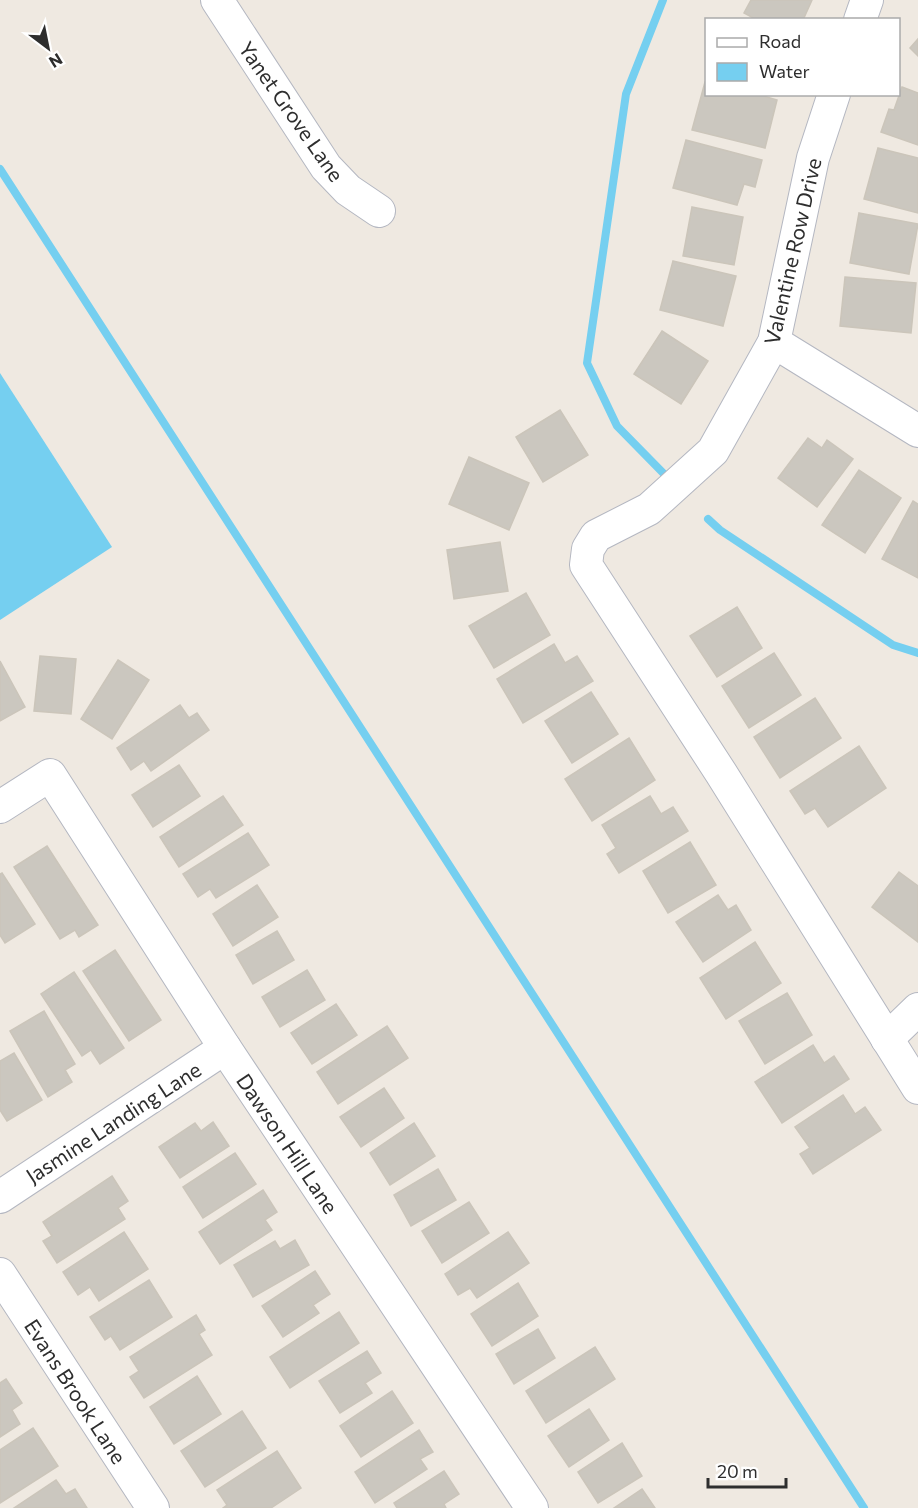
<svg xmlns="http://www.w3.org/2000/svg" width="918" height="1508" viewBox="0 0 918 1508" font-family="Commissioner,sans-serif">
	<rect width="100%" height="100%" fill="#efe9e1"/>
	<path fill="#75cff0" d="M0 373 112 547 0 620Z"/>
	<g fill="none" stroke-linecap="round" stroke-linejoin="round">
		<g stroke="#75cff0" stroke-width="8">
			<path d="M663 0 626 94 587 363 617 426 670 480"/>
			<path d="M0 169 864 1508"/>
			<path d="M708 519 720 530 893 645 918 653"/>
		</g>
	</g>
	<g fill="#cbc7bf" stroke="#cbc5ba" stroke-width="1.5">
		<path d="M751 0H812L803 20H757L744 13Z"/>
		<path d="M918 39V56L910 48Z"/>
		<path d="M705 82H706V94H757L777 100 765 148 692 130Z"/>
		<path d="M902 87 918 93V145L881 132 889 109 894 110Z"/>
		<path d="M686 140 762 160 755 187 744 184 737 205 673 188Z"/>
		<path d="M878 148 918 158V213L864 199Z"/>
		<path d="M692 207 743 217 734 265 683 256Z"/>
		<path d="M859 213 918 224 909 274 850 263Z"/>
		<path d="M673 261 736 276 723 326 660 310Z"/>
		<path d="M845 277 916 283 911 333 840 326Z"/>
		<path d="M662 331 708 361 681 404 634 374Z"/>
		<path d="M560 410 588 455 543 482 516 437Z"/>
		<path d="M808 438 822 448 827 440 853 459 817 507 778 478Z"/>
		<path d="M469 457 529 483 509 530 449 504Z"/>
		<path d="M859 470 901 498 865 553 822 525Z"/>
		<path d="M913 501 918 504V578L882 559Z"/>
		<path d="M500 542 508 591 454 599 447 550Z"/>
		<path d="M526 593 550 635 494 668 469 626Z"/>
		<path d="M737 607 762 648 717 677 690 636Z"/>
		<path d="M554 644 565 663 577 656 593 681 523 723 497 679Z"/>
		<path d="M774 653 801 695 749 728 722 686Z"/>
		<path d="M40 656 76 659 71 714 34 711Z"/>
		<path d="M118 660 149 680 112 739 81 719Z"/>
		<path d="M0 661 25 707 0 721Z"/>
		<path d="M591 692 618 734 572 763 545 721Z"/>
		<path d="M815 698 841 738 780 778 754 737Z"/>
		<path d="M180 705 189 718 197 713 209 730 151 771 144 761 131 770 117 748Z"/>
		<path d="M629 738 655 780 592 821 565 779Z"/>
		<path d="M859 746 886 788 828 827 815 808 805 814 790 791Z"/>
		<path d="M179 765 200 796 153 827 132 795Z"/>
		<path d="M223 796 243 825 179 867 160 837Z"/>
		<path d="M650 796 661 814 673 807 688 831 619 873 607 854 616 848 602 825Z"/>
		<path d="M248 833 269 865 216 898 210 889 198 897 183 874Z"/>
		<path d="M690 842 716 885 668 913 643 871Z"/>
		<path d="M47 846 98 925 79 937 75 930 60 939 14 867Z"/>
		<path d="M899 872 918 886V942L872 907Z"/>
		<path d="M2 873 35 924 5 943 0 935V874Z"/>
		<path d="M257 885 278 917 233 946 213 914Z"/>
		<path d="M718 895 728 910 736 905 751 930 703 962 676 922Z"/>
		<path d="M277 931 294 960 253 984 236 955Z"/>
		<path d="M755 942 781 983 726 1019 700 978Z"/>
		<path d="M115 950 161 1020 129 1041 83 971Z"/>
		<path d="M307 970 325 1000 280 1027 262 997Z"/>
		<path d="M74 972 124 1048 100 1064 91 1050 82 1056 41 994Z"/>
		<path d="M787 993 812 1035 765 1064 739 1021Z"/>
		<path d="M336 1004 357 1035 312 1064 291 1033Z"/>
		<path d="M44 1011 75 1064 65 1070 72 1082 48 1097 10 1031Z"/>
		<path d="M387 1026 408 1058 338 1104 317 1072Z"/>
		<path d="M813 1045 824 1063 834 1056 849 1079 782 1123 755 1082Z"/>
		<path d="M14 1053 42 1100 7 1121 0 1110V1061Z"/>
		<path d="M384 1088 404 1118 361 1147 340 1117Z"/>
		<path d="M843 1095 855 1114 865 1107 881 1130 813 1174 800 1154 810 1148 795 1127Z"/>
		<path d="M213 1122 229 1146 180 1178 159 1147 195 1123 201 1131Z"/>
		<path d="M414 1123 435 1156 390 1185 370 1153Z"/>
		<path d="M235 1153 256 1184 203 1218 183 1187Z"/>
		<path d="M438 1169 456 1200 411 1226 394 1195Z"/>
		<path d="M112 1176 128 1201 118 1208 125 1219 57 1263 43 1241 52 1236 43 1222Z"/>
		<path d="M263 1190 277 1212 265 1220 272 1230 220 1264 199 1232Z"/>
		<path d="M469 1202 489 1233 442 1263 422 1231Z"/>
		<path d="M124 1232 148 1269 99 1301 90 1287 78 1295 63 1272Z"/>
		<path d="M508 1232 529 1263 477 1298 470 1288 458 1295 445 1274Z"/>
		<path d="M295 1240 309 1265 253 1297 234 1265 275 1241 280 1249Z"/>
		<path d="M315 1271 330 1294 313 1305 319 1313 283 1337 262 1306Z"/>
		<path d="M149 1280 172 1317 120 1350 111 1336 105 1340 90 1317Z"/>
		<path d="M518 1283 538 1316 492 1346 471 1314Z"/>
		<path d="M339 1312 359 1343 290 1388 270 1357Z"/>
		<path d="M196 1315 205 1330 199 1334 212 1355 144 1398 130 1377 139 1371 130 1357Z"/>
		<path d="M538 1329 555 1358 514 1384 496 1354Z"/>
		<path d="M595 1347 615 1379 546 1423 526 1391Z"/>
		<path d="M367 1351 381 1373 365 1383 372 1393 340 1413 319 1381Z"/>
		<path d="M197 1376 221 1414 174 1444 150 1407Z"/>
		<path d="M6 1379 22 1403 12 1410 20 1424 0 1437V1383Z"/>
		<path d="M392 1391 413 1423 361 1457 340 1426Z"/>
		<path d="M589 1409 609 1440 569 1467 548 1436Z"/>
		<path d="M242 1411 266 1448 205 1487 181 1451Z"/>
		<path d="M33 1428 58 1466 0 1503V1450Z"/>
		<path d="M419 1430 433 1452 420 1459 427 1469 375 1503 355 1472Z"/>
		<path d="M622 1443 642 1476 598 1503 578 1472Z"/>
		<path d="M277 1451 301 1488 271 1508H223L227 1505 217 1490Z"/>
		<path d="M444 1471 459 1494 444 1504 446 1508H397L394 1503Z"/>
		<path d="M56 1480 66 1494 75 1489 87 1508H14Z"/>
		<path d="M642 1489 655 1508H614Z"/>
	</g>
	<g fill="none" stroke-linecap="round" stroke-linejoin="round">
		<g stroke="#b4b7c1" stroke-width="34">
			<g id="minor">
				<path d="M217 0 326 167 348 190 379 211"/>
				<path d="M860 20 867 0"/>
				<path d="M834 94 813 158 774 342 713 451 649 509 596 536 588 549 586 565 721 773 918 1088"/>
				<path d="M774 342 918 431"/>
				<path d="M0 807 50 775 225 1048 532 1508"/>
				<path d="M887 1039 918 1009"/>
				<path d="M0 1197 225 1048"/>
				<path d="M0 1274 153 1508"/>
			</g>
		</g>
		<use href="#minor" stroke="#fff" stroke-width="32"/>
	</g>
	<g text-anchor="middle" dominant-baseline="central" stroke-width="6" stroke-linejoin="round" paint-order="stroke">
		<g font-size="21" fill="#2e2e2e" stroke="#fff">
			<text transform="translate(292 111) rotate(55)">Yanet Grove Lane</text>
			<text transform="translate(792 251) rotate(-77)">Valentine Row Drive</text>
			<text transform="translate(113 1122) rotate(-33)">Jasmine Landing Lane</text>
			<text transform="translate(288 1143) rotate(56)">Dawson Hill Lane</text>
			<text transform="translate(76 1391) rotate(57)">Evans Brook Lane</text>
		</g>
	</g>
	<rect x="705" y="18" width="195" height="78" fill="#ffffff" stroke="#ababab" stroke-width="1.5"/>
	<rect x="717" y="38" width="30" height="9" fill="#ffffff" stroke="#ababab" stroke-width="1.5"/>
	<text x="759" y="48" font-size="18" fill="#2e2e2e">Road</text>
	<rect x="717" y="63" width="30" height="18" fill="#75cff0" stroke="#ababab" stroke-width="1.5"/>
	<text x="759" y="78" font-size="18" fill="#2e2e2e">Water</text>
	<g transform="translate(48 48) rotate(148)" stroke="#ffffff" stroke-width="4.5" paint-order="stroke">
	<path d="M0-4.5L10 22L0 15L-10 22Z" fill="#2e2e2e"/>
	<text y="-9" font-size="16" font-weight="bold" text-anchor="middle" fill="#2e2e2e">N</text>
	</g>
	<path d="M708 1478v9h78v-9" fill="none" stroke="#2e2e2e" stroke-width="3"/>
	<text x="717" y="1478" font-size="18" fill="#2e2e2e" stroke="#ffffff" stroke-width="4.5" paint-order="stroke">20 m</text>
</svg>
